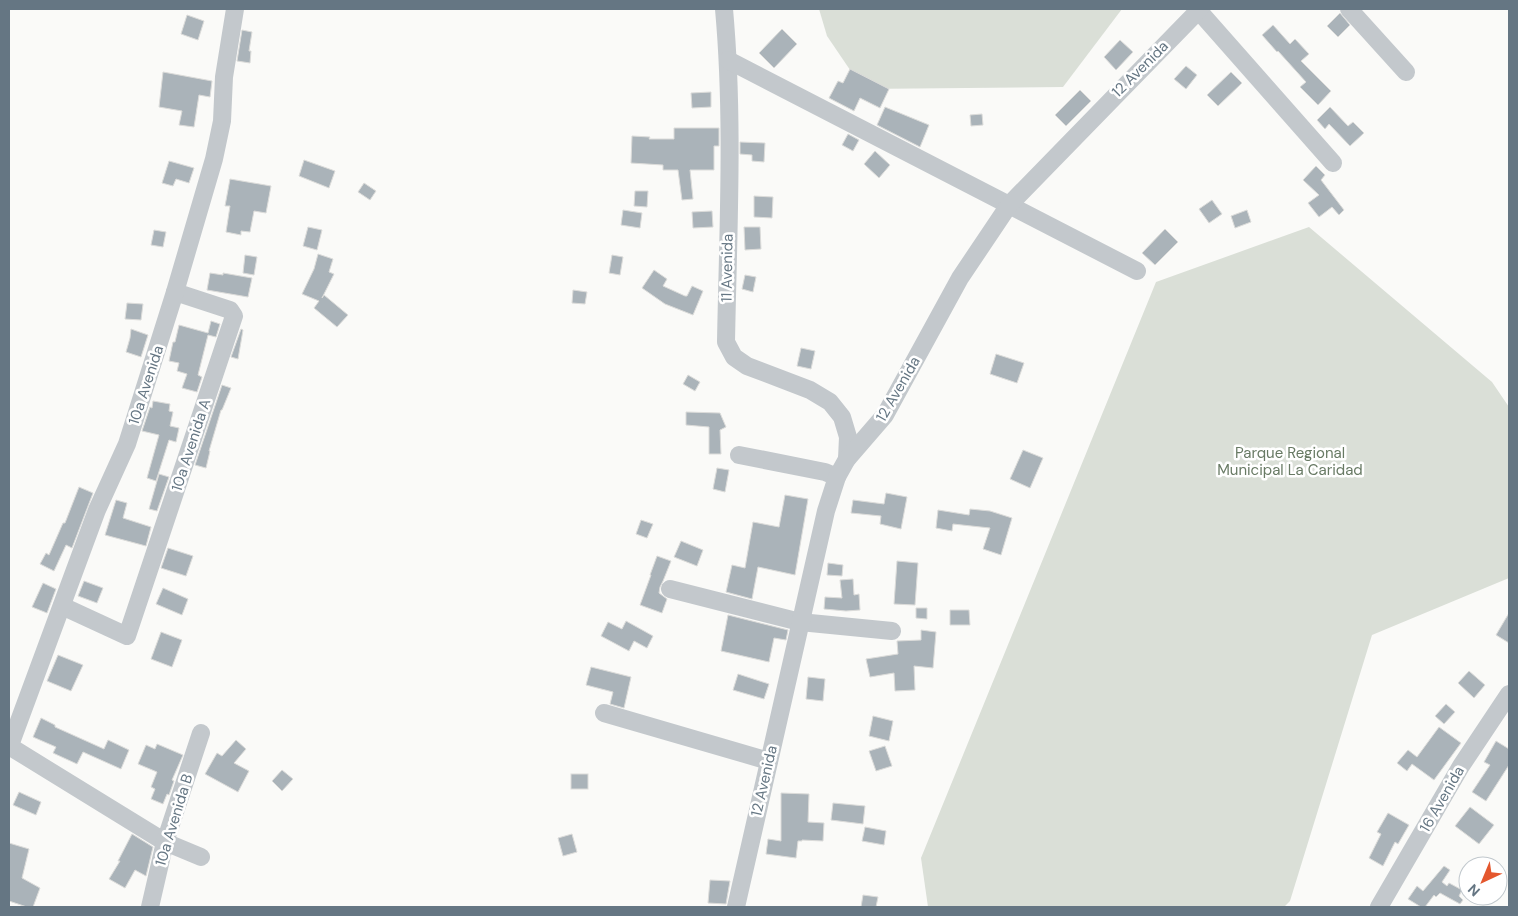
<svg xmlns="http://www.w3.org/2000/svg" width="1518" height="916" viewBox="0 0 1518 916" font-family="'DM Sans',sans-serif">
	<rect width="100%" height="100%" fill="#fafaf8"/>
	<g fill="#dadfd7">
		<path d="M819 9H1122L1063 87 863 89 827 36Z"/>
		<path d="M1309 227 1492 382 1509 407V578L1372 635 1290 901 1284 907H928L921 858 1156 282Z"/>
	</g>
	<g fill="#aab3b9" stroke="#dcdcda">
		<path d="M1340 13 1350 25 1338 37 1327 26Z"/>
		<path d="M187 15 204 21 198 40 181 34Z"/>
		<path d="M1273 25 1290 44 1295 39 1309 54 1301 61 1331 91 1318 105 1300 87 1306 82 1278 51 1277 52 1262 35Z"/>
		<path d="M782 29 797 44 774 68 759 53Z"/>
		<path d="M242 30 252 32 249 51H251L250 63 237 61Z"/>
		<path d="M1120 40 1133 52 1116 70 1104 57Z"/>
		<path d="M1186 66 1197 75 1186 89 1174 79Z"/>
		<path d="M850 69 889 89 880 108 860 98 854 111 829 98 838 81 843 83Z"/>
		<path d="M163 72 212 81 210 97 199 95 194 127 179 125 182 111 159 107Z"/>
		<path d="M1231 72 1242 83 1218 106 1207 95Z"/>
		<path d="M1080 90 1091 101 1066 126 1055 115Z"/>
		<path d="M711 92V107L692 108 691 93Z"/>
		<path d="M885 107 929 125 920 147 877 125Z"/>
		<path d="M1330 107 1348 126 1353 122 1364 133 1350 146 1329 124 1325 129 1317 120Z"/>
		<path d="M982 114 983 125 971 126 970 115Z"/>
		<path d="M674 128H719V146H714V170H690L693 199 682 200 678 170H663V165L631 163 632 136 650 137 649 139H674Z"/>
		<path d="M848 134 859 140 853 151 842 145Z"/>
		<path d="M740 142 765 143 764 162 752 161V155L740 154Z"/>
		<path d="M875 151 890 165 879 178 864 164Z"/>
		<path d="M304 160 335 171 329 188 299 176Z"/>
		<path d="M169 161 194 168 189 183 176 179 173 186 162 183Z"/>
		<path d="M1316 166 1325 175 1321 180 1344 210 1339 215 1332 207 1319 217 1308 203 1319 195 1303 180Z"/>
		<path d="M230 179 271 186 266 213 254 211 250 232 241 231V235L226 232 230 206H225Z"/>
		<path d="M364 183 376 191 370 200 358 192Z"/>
		<path d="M635 191H648L647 207 634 206Z"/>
		<path d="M754 196 773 197 772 218 754 217Z"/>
		<path d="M1212 200 1222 214 1209 223 1199 209Z"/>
		<path d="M623 210 642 213 640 228 621 225Z"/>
		<path d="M1247 210 1251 222 1235 228 1231 216Z"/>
		<path d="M712 211 713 227 693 228 692 212Z"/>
		<path d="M308 227 322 230 317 250 303 246Z"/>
		<path d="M744 227H760L761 249 745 250Z"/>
		<path d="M1165 229 1178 242 1155 265 1142 253Z"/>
		<path d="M154 230 166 232 163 247 151 245Z"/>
		<path d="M318 254 333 259 329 272 334 274 322 298 324 295 348 315 337 327 314 308 319 301 302 294 314 269Z"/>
		<path d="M245 255 257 257 254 275 243 273Z"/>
		<path d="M612 255 623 257 620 275 609 273Z"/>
		<path d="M654 270 667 279 663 286 685 296H687L692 286 703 291 693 315 665 304 642 288Z"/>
		<path d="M210 273 223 275V273L252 278 248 297 207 290Z"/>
		<path d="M745 275 756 277 753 292 742 289Z"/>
		<path d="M573 290 587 292 585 304 572 303Z"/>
		<path d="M127 303 143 304 141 320 125 319Z"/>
		<path d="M211 321 220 324 216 337 208 335 198 375 202 377 197 392 182 388 187 374 177 371 179 363 169 361 173 342H175L179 325 208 333Z"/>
		<path d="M131 329 148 335 141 357 126 352 130 338Z"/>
		<path d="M241 329 243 330 238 359 231 357Z"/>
		<path d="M801 348 815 351 811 369 797 366Z"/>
		<path d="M996 354 1024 363 1017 383 990 374Z"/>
		<path d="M688 375 700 382 695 391 683 384Z"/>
		<path d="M222 385 231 388 222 410H221L209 451H210L206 468 195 465Z"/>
		<path d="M153 401 170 404 169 411 173 412 170 426 179 428 176 442 169 440 156 481 147 478 159 435 142 431 150 407 152 408Z"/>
		<path d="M686 412 720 413 726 427 720 430 721 454H709V427L686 425Z"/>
		<path d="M1023 450 1043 458 1030 488 1010 479Z"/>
		<path d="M717 468 729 470 725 492 713 489Z"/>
		<path d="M159 474 169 477 157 511 149 509Z"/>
		<path d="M79 487 93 493 72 548 66 545 54 571 40 564 46 553 49 555 63 523H65Z"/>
		<path d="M886 493 907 497 901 529 880 524 881 516 851 513 853 500 884 504Z"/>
		<path d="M785 495 808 499 795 575 758 567 752 599 726 592 732 565 745 568 753 522 779 527Z"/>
		<path d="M116 500 127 503 123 518 151 527 146 546 105 535Z"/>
		<path d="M970 509 990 511 1012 518 1001 555 983 549 990 528 953 524 952 531 936 528 938 510 969 515Z"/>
		<path d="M641 520 653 524 647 538 636 534Z"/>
		<path d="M681 541 703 550 697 566 674 557Z"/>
		<path d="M168 548 193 556 186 576 161 568Z"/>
		<path d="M657 556 671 561 663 581 660 587 659 593 667 599 662 613 640 605 651 575H650Z"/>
		<path d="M897 561 918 563 915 605 894 604Z"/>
		<path d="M828 563 843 565 842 576 827 575Z"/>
		<path d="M853 579 854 595 859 594 860 610 846 611 824 609 825 597 842 598 840 580Z"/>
		<path d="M84 581 103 588 97 603 78 596Z"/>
		<path d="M43 583 56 589 47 613 32 607Z"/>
		<path d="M163 588 188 599 182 615 156 604Z"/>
		<path d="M916 608H927V619L916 618Z"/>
		<path d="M950 610H969L970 625H950Z"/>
		<path d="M1509 613V643L1496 635Z"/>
		<path d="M728 615 788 630 786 640 774 638 769 662 721 651Z"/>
		<path d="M626 621 653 636 647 648 634 641 629 651 601 636 608 622 622 629Z"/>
		<path d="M921 630 936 632 933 668 914 666 915 690 895 691 894 673 870 677 866 659 898 654 897 641 921 640Z"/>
		<path d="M161 632 182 640 172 667 151 659Z"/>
		<path d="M58 655 83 665 71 691 47 681Z"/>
		<path d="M591 667 631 677 624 708 610 704 613 692 586 685Z"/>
		<path d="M1469 671 1485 685 1474 698 1458 683Z"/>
		<path d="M738 674 769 684 764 699 733 690Z"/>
		<path d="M808 677 825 679 823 701 806 699Z"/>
		<path d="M1446 704 1455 712 1444 724 1435 716Z"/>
		<path d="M873 716 893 721 889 741 869 736Z"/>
		<path d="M41 718 55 725V727L104 749 108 740 129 750 121 769 83 752 77 764 53 753 56 747 33 737Z"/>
		<path d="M1439 727 1461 743 1434 780 1412 764 1407 771 1397 763 1408 750 1417 757Z"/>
		<path d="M236 740 246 749 234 763 249 771 238 792 205 774 217 753 222 756Z"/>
		<path d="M1496 741 1509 749V765L1486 801 1472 792 1490 765 1484 762Z"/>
		<path d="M157 744 183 755 172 780 174 781 169 795 167 794 163 804 151 799 155 789 151 787 157 772 138 764 146 745 155 749Z"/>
		<path d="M885 746 892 766 876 771 869 751Z"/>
		<path d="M282 770 293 779 282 791 272 781Z"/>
		<rect x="571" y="774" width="17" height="15"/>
		<path d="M19 792 41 802 36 815 13 805Z"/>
		<path d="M781 793 809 794 808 822 824 823 823 841 802 840V841H798L796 858 766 854 768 839 781 841Z"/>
		<path d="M833 803 865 806 863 824 831 820Z"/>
		<path d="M1470 807 1494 825 1479 844 1455 826Z"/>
		<path d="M1388 813 1409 825 1398 844 1395 842 1383 866 1369 858 1381 834 1377 832Z"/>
		<path d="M865 827 886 831 884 845 862 841Z"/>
		<path d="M132 834 153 847 146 876 135 870 125 888 109 879 120 861H118Z"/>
		<path d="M572 834 577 852 563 856 558 838Z"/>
		<path d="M9 843 29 849 22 878 40 888 33 907H27L9 901Z"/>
		<path d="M1444 866 1450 870 1442 882 1447 886 1449 883 1462 890 1459 896 1463 900 1460 904 1440 893 1436 897 1434 895 1425 907H1421L1408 899 1417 886 1423 891Z"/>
		<path d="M710 880 730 881 726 904 708 903Z"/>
		<path d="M863 895 878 897 876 907H861Z"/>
	</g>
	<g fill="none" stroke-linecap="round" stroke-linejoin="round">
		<g stroke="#c3c8cc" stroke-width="18">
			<path d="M724 9C734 119 728 231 726 342L734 357 747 366 810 390 830 402 842 417 848 437 847 459"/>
			<path d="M1349 9 1406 72"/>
			<path d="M1198 10 1333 163"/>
			<path d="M728 60 1137 271"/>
			<path d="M739 455 825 472 837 477"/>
			<path d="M670 589 800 622 892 631"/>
			<path d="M62 606 127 636 234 316 230 310 175 292"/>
			<path d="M604 713 769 761"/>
			<path d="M9 746 165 842 201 857"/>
			<path d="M9 748 97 510 127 444 175 292 214 159 222 121 224 77 235 9"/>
			<path d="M150 907 165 842 201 733"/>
			<path d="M736 907 826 511 837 477 847 459 885 415 960 278 1009 205 1200 9"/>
			<path d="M1379 907 1461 766 1509 694"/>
		</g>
	</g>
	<g text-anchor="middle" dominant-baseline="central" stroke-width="5" stroke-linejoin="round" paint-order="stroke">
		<g font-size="15" fill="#657683" stroke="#fff">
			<text transform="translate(1140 69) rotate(-45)">12 Avenida</text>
			<text transform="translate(727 268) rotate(-89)">11 Avenida</text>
			<text transform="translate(146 385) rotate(-72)">10a Avenida</text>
			<text transform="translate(898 389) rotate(-60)">12 Avenida</text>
			<text transform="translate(191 445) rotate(-72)">10a Avenida A</text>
			<text transform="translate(764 781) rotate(-77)">12 Avenida</text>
			<text transform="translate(1442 799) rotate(-60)">16 Avenida</text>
			<text transform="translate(174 820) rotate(-73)">10a Avenida B</text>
		</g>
		<g font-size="15" fill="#687a64" stroke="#fff">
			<text x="1290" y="453">Parque Regional<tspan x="1290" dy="17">Municipal La Caridad</tspan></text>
		</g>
	</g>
	<rect width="1518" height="916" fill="none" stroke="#657683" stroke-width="20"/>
	<g transform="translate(1483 881) rotate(224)"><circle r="24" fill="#ffffff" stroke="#c1c8cd"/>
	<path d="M0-4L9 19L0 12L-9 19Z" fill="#e4572e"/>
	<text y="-8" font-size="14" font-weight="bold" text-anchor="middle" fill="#657683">N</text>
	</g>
</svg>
